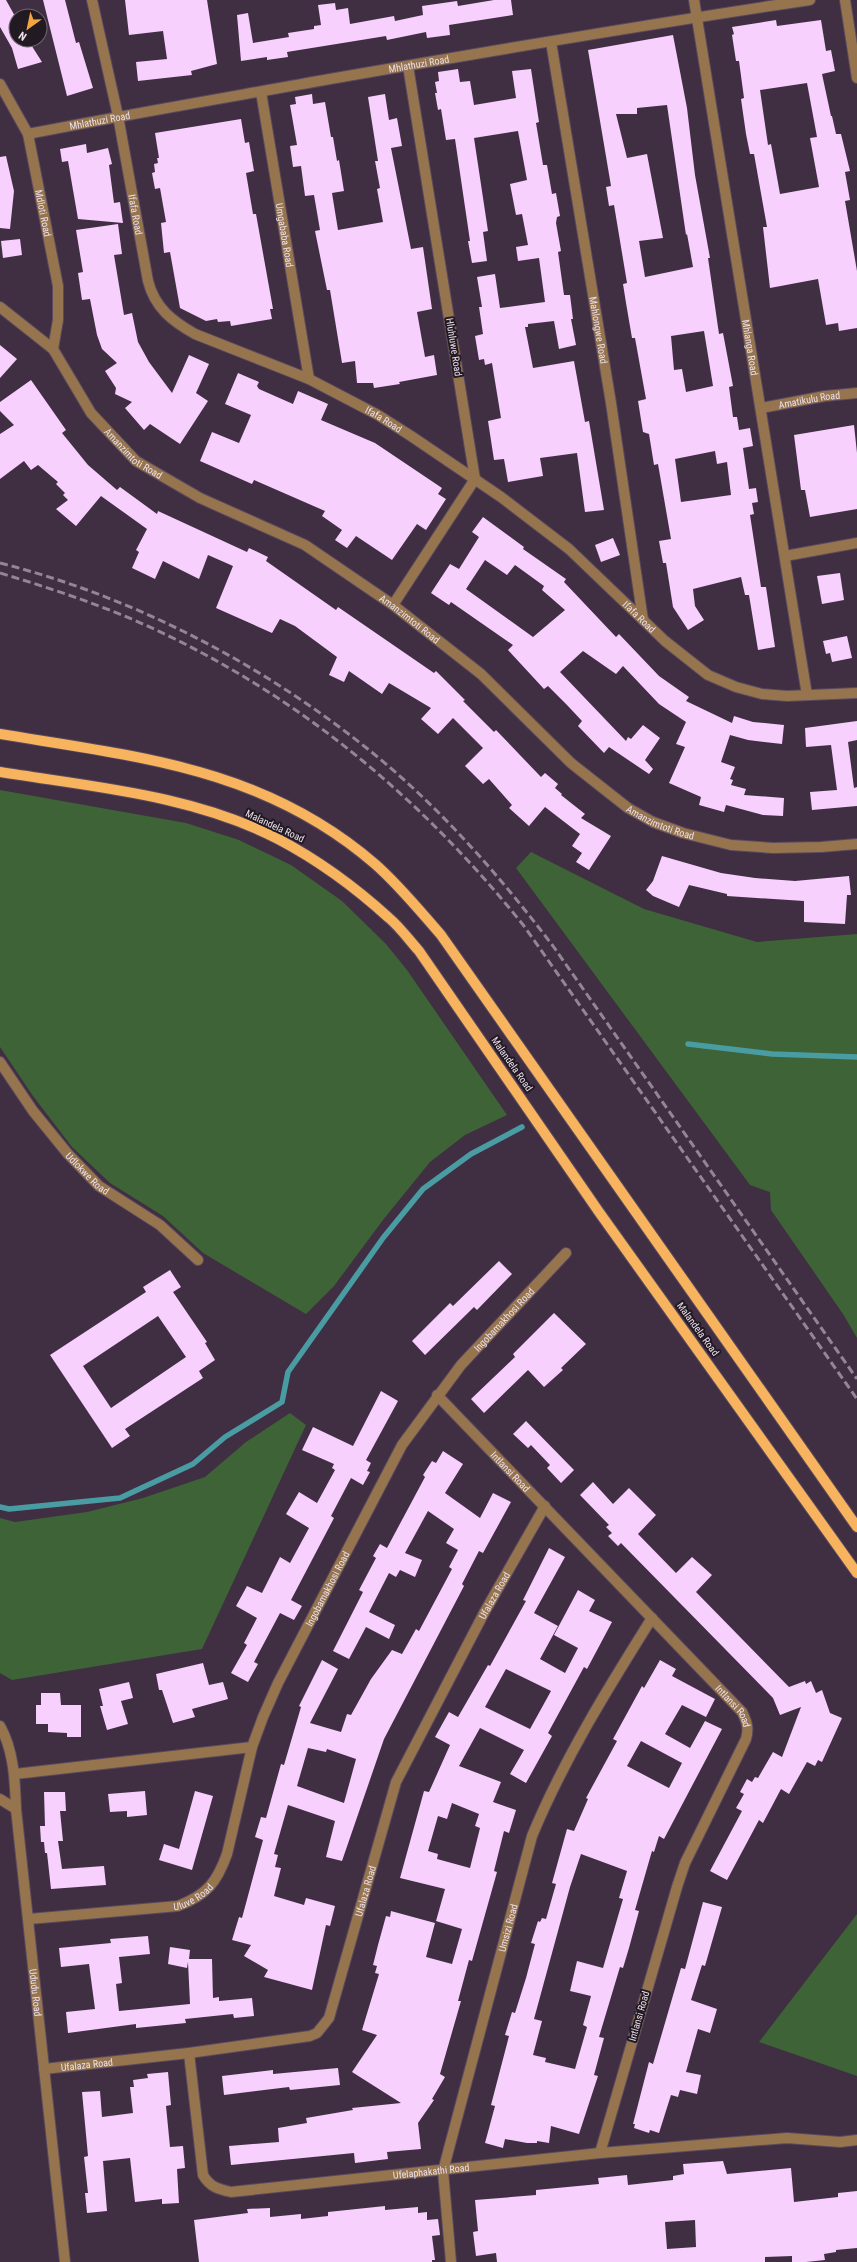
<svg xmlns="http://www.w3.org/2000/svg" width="857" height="2262" viewBox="0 0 857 2262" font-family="'Roboto Condensed',sans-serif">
	<rect width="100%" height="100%" fill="#402e43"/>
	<g fill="#3d6336">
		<path d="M0 790 186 823 239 840 291 865 342 901 386 944 407 970 507 1115 465 1135 430 1162 383 1220 334 1286 306 1314 203 1253 163 1216 110 1183 72 1147 33 1096 0 1047Z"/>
		<path d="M531 852 644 909 757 942 857 934V1338L843 1314 771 1210 770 1192 750 1185 516 868Z"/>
		<path d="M290 1413 306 1425 202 1649 12 1680 0 1673V1518L15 1522 87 1512 143 1498 205 1477 246 1442Z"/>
		<path d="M857 1914V2076L759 2042Z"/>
	</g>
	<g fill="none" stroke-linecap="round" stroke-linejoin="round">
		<g stroke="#499ca2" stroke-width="5.5">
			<path d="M688 1044 772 1054 857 1057"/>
			<path d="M0 1507 9 1509 120 1498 193 1464 225 1437 282 1402 288 1372 383 1238 423 1189 471 1154 522 1127"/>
		</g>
	</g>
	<g fill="#f7d0fd" fill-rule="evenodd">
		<path d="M0 0H6L16 18V40H28L42 62 18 69 12 48 0 27Z"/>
		<path d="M43 0H65L76 43 79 42 93 88 67 96Z"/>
		<path d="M125 0H207L217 64 191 71 192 75 138 81 136 62 167 59 163 31 129 35Z"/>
		<path d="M494 0H511L513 15 449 25 450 35 427 38 426 32 387 40 386 36 287 52 288 57 267 60V57L241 61 237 15 248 13 253 43 289 37 288 33 314 29V26L321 25 318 5 335 3 336 10 348 8 350 24 394 16 395 21 423 15 422 6 457 1 458 6Z"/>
		<path d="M776 20 777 26 821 20 826 51 831 50 835 71 822 74 831 116H832L836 134H841L850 171 845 172 850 200 845 201 857 271V328L839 331 838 323 826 325 818 279 770 288 763 227H767L754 154H750L746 134 741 99 744 98 739 61H736L732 35 734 34 732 27ZM807 83 817 137 810 138 819 187 780 194 771 144 768 145 760 90Z"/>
		<path d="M673 35 687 108 695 175 710 258H708L719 334 723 333 733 386 729 387 733 417H737L739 430 750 428 753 446 743 448 749 489 756 488 758 502 752 503 754 514 750 515 761 587H766L775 647 758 650 749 595H745L741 577 693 589 695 606 704 620 688 630 673 607 666 563H663L659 541 671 539 658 464 654 465 649 434 643 432 638 401 646 399 635 338H632L626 303 623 284 627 283 614 205 609 206 606 187 611 186 588 50ZM667 105 686 235 687 234 693 267 645 277 639 241 663 238 647 154 627 158 616 114H637V108ZM704 331 713 386 686 392 682 369 674 370 671 336ZM715 451 717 464 727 462 731 495 681 502 675 459Z"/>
		<path d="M458 69 460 82 470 81 474 105 516 98 512 71 531 69 539 122 536 123 543 165H547L552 194 556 193 560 216 557 217 556 223 561 251 558 252 564 295H570L573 319H571L576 345 559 349 554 321 528 324V327H525L533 368 574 361 585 422 589 421 604 510 585 512 577 453 540 458 543 476 508 482 504 459 494 460 488 421 501 418 492 363 485 365 484 359 479 360 475 336 483 334 479 307H482L477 277 495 274 500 308 545 302 539 258 518 261 516 247 528 245 522 214 516 215 510 184 527 180 518 131 474 138 488 231 483 232 487 261 472 263 468 241H470L455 139 446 140 441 109 438 110 435 93H437L435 82 439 81 438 72Z"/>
		<path d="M312 94 313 104 325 102 331 137H333L337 161 339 160 344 191 332 193 338 230 383 222 377 189 380 188 375 161H378L368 97 385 94 389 120 397 118 402 146 391 148 411 249 423 247 432 309 417 312 425 357 434 355 437 375 399 382 400 384 374 388 373 383H357L355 361 342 363 330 290H327L315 231 320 230 314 195 305 196 301 166 293 167 290 146 297 145 290 105 296 104 295 97Z"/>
		<path d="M241 119 245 143 249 142 254 171 246 173 253 214H256L273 309H270L272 319 231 326 230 321 218 322 217 319 206 321 180 308 170 252 164 253 161 223 166 222 160 188 155 189 152 173 155 172 154 164 158 163 157 158H159L155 133Z"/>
		<path d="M86 144 87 153 108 148 112 164 109 165 114 203 120 202 123 223 78 219 68 161 62 162 60 149Z"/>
		<path d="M6 156 14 191 10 229 0 228V157Z"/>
		<path d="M118 224 122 254 114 255 124 315 132 313 138 342 149 362 172 393 189 355 209 364 196 393 208 401 180 444 150 424 144 430 125 408 132 402 115 394 116 388 105 371 117 363 102 349 97 335 90 299 82 300 78 273 83 272 76 230Z"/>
		<path d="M20 239 22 255 3 258 1 241Z"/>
		<path d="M0 345 17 359 0 378Z"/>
		<path d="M238 373 259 382 257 386 259 389 293 404 298 391 328 404 321 420 375 443 442 488 438 494 446 499 426 530 417 524 392 560 356 536 347 548 335 540 342 530 322 516 325 511 254 480 252 484 200 461 212 432 239 443 251 415 225 404Z"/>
		<path d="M31 380 66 430 62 433 88 465 117 490 120 487 157 514 158 511 247 552 249 548 268 557 266 561 336 610 338 607 434 673 436 671 465 700 463 701 494 732 496 730 541 777 545 773 558 784 555 788 562 794 561 795 585 814 581 818 611 836 589 870 576 862 582 853 572 846 580 834 545 807 529 826 509 808 512 805 489 779 483 784 465 766 483 748 453 718 438 734 421 719 431 708 389 683 382 694 349 671 344 682 329 675 337 657 295 626 280 619 272 633 216 608 233 566 208 555 199 579 163 561 155 579 132 568 139 552 136 550 147 529 101 496 76 526 56 509 68 500 63 495 65 493 56 484 58 482 38 465 31 470 24 461 0 479V434L14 425 0 411V402Z"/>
		<path d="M854 425 857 453V509L810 517 805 490H801L794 435Z"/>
		<path d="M483 517 524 547 523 549 566 579 564 582 616 637 619 634 659 676 689 697 686 701 732 723 734 716 753 722 784 725 782 744 748 740 730 735 721 762 735 767 730 779 733 780 731 785 746 789 744 795 784 798 783 816 763 815 726 805 724 812 699 805 701 797 669 783 685 747 676 744 686 722 659 704 623 666 616 674 583 651 560 672 626 741 628 737 631 739 643 725 660 738 645 760 653 769 649 774 609 747 604 753 578 726 582 721 567 705 548 686 544 689 508 650 513 645 451 602 449 605 431 593 450 564 459 569 479 537 472 532ZM485 560 507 575 515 565 544 586 542 590 565 610 533 637 466 589Z"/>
		<path d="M613 538 620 555 601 562 595 545Z"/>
		<path d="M840 573 844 600 822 604 817 576Z"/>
		<path d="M847 636 852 658 832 662 830 653 826 654 823 641Z"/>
		<path d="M857 721V740L848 742 854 788 857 787V806L812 810 810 792 837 790 831 745 806 747 805 728Z"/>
		<path d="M662 856 721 873 755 878 795 881 849 876 851 895H847L845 924 804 922V901L727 896V894L689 885 679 907 653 896 646 890 653 881Z"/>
		<path d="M499 1261 512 1274 477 1310 474 1307 425 1355 412 1341 450 1303 453 1306Z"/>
		<path d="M170 1270 181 1287 173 1292 207 1342 205 1343 215 1360 199 1371 203 1378 125 1429 130 1436 112 1448 50 1355 146 1292 143 1287ZM158 1316 186 1357 111 1408 83 1366Z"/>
		<path d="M554 1313 586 1344 561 1368 563 1370 544 1387 528 1370 484 1413 471 1399 515 1357 513 1354Z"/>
		<path d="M381 1391 398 1401 366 1460 371 1463 367 1471 370 1472 363 1485 351 1478 331 1516 334 1518 291 1600 302 1606 294 1620 280 1613 254 1662 258 1664 248 1682 231 1673 247 1645 244 1643 257 1618 236 1606 247 1586 262 1593 280 1557 290 1563 309 1528 286 1514 299 1492 317 1503 335 1470 332 1468 334 1464 302 1450 313 1427 353 1446Z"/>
		<path d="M526 1421 574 1470 561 1483 547 1468 550 1465 531 1445 528 1448 513 1434Z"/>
		<path d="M443 1451 463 1464 445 1493 480 1518 493 1493 511 1502 483 1553 479 1551 462 1584 464 1586 384 1739 342 1861 326 1857 335 1821 288 1805 274 1854 278 1855 275 1867 281 1868 274 1896 304 1905 306 1898 335 1906 330 1926 326 1925 312 1990 264 1977 268 1970 244 1956 251 1945 232 1940 239 1917 242 1918 263 1840 255 1837 261 1817 266 1818 281 1764 284 1765 301 1707 299 1706 322 1660 338 1669 310 1723 341 1732 347 1714 351 1715 371 1679 392 1650 402 1654 416 1629 419 1631 452 1569 449 1567 458 1550 446 1543 454 1529 428 1511 405 1553 422 1560 415 1577 400 1570 396 1577 389 1573 369 1612 395 1625 389 1639 366 1627 349 1659 333 1651 363 1592 359 1590 376 1558 373 1556 380 1544 387 1548 425 1477 423 1475 432 1461 436 1463ZM308 1748 326 1752 327 1749 356 1759 344 1803 297 1786Z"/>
		<path d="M593 1482 613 1504 629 1488 656 1515 638 1534 676 1573 692 1557 712 1575 696 1592 789 1687 805 1681 806 1684 811 1681 816 1693 822 1690 830 1713 842 1718 822 1762 818 1760 815 1766 807 1762 789 1794 781 1789 763 1823 759 1820 727 1880 710 1871 742 1811 736 1808 744 1794 740 1792 747 1779 752 1782 755 1777 758 1778 773 1752 782 1757 801 1707 780 1715 773 1698 621 1543 618 1546 608 1536 612 1533 606 1527 609 1525 580 1495Z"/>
		<path d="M549 1548 565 1557 534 1613 558 1626 540 1659 565 1673 578 1648 554 1635 578 1590 595 1600 589 1611 612 1622 587 1669 584 1667 548 1733 552 1736 526 1783 510 1774 524 1750 480 1728 459 1766 501 1782 493 1802 516 1810 509 1833 504 1831 494 1871 497 1872 472 1961 469 1960 458 2001H461L440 2074 445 2077 432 2099 434 2100 418 2123 421 2149 387 2152 388 2159 355 2163 354 2153 231 2165 229 2146 279 2142 278 2128 307 2123 306 2118 353 2110 352 2108 401 2103 352 2072 377 2035 362 2030 379 1974 375 1973 377 1966 373 1965 378 1945 386 1916 390 1917 391 1911 435 1923 426 1957 452 1964 462 1929 436 1921 445 1889 400 1878 424 1791 429 1792 450 1745 435 1737 449 1712 458 1717 488 1665 490 1666 526 1601 523 1600ZM506 1669 551 1691 530 1729 485 1707ZM452 1803 479 1814 475 1826 480 1828 470 1868 437 1859 438 1854 428 1851 438 1816 447 1819Z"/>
		<path d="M660 1660 676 1669 672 1676 715 1699 706 1717 682 1705 665 1734 690 1748 705 1721 722 1729 664 1839 659 1836 654 1852 652 1851 635 1910 639 1911 629 1948 623 1968 620 1967 599 2037 604 2038 594 2075 598 2076 579 2134 551 2126 549 2143 537 2141V2143H527L505 2139 503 2148 485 2143 495 2106 491 2105 509 2036 505 2035 512 2012 515 2013 526 1978 535 1944 531 1943 538 1921 540 1922 542 1918 546 1919 556 1884 552 1883 567 1829 574 1831 588 1799 586 1798 617 1741 613 1739 642 1686 644 1688ZM641 1741 682 1763 669 1788 627 1766ZM581 1854 627 1871 619 1898 623 1899 603 1968 577 1961 570 1991 591 1996 583 2025 587 2027 575 2069 545 2062 546 2058 533 2055 542 2021 534 2019 570 1887Z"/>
		<path d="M203 1663 209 1685 223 1682 228 1699 192 1709 195 1717 173 1723 162 1690H159L156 1674Z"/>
		<path d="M129 1682 133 1698 121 1701 128 1724 107 1730 100 1706H103L99 1689Z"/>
		<path d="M41 1693H60L61 1705H81V1737H67V1733L48 1732V1724H36V1705H41Z"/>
		<path d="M145 1791 147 1815 127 1817V1811L110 1812 108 1794Z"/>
		<path d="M195 1791 213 1796 192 1870 159 1860 164 1844 179 1849Z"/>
		<path d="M44 1792H65L66 1811H60L63 1841H58L62 1869 104 1866 106 1885 51 1889 47 1853H45L44 1842H41L40 1826H45Z"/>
		<path d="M703 1902 722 1907 705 1966 702 1965 691 2000 717 2009 710 2033 698 2029 686 2072 701 2075 697 2094 680 2090 678 2097 671 2095 659 2133 650 2130 649 2133 634 2128 635 2124H633L649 2062 653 2064 681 1968 685 1969Z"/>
		<path d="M148 1936 150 1954 119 1957 122 1983 116 1984 119 2011 190 2004 188 1962 187 1968 168 1964 170 1947 190 1950 189 1959H212L213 1998 219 1997V2001L252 1998 254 2016 234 2018 233 2014 185 2019 186 2023 136 2028V2024L68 2033 66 2012 95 2009 89 1964 61 1967 59 1948 111 1943 110 1939Z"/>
		<path d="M338 2068 340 2085 290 2090 289 2087 224 2095 222 2076 273 2070V2074Z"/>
		<path d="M168 2072 171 2105 166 2106 170 2147 183 2146 185 2168 177 2169 179 2203 162 2204V2199L135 2202 130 2158 103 2161 107 2211 87 2213 85 2193H88L84 2157 88 2156 82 2092 100 2091 102 2117 133 2113 130 2087H134L133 2080 148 2078 147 2074Z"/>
		<path d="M723 2161 727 2174 791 2168 794 2202 838 2197V2193L857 2191V2248L836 2250V2252L824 2254 825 2260 806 2262H792V2256L765 2257V2262H497L496 2253 476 2256 473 2232 478 2231 475 2200 536 2195V2190L599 2184 598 2178 627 2175 628 2185 673 2180V2176L684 2174 683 2164ZM695 2220 696 2247 667 2249 665 2222Z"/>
		<path d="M385 2206V2210L418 2207V2213L427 2212V2220L438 2219 440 2235 432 2236 435 2260H432V2262H199L194 2220 248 2213 247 2209 270 2208V2217L301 2214V2219L328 2216V2212Z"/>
	</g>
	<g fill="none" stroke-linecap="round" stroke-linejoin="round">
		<g stroke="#5b4a5e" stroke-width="12">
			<g id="minor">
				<path id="s1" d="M92 0 118 116 148 281C155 308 172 321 195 334L309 379 378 415 411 436 501 497 569 549 665 641 708 675 736 687 762 694 787 696 857 693"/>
				<path id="s2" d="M694 0 807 695"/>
				<path d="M845 0 857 78"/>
				<path id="s3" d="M551 42 611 403 643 620"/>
				<path id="s4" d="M0 84 28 134 58 286V320L53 349"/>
				<path id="s5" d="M261 92 309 379"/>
				<path id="s6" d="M28 134C129 114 230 97 330 79 490 51 650 24 810 0"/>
				<path id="s7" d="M0 307 53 349 91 413 136 461 200 498 305 545 393 605 481 674 571 763 628 808 653 822 683 833 731 845 773 848 821 847 857 844"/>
				<path id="s8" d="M761 408 825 396 857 393"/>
				<path d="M785 556 857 543"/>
				<path d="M393 605 475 479 408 66"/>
				<path id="s9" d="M0 1062 33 1111 68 1154 99 1186 160 1225 198 1260"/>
				<path id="s10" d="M437 1395 742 1712C747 1722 749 1728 746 1739L685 1863 677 1887 600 2153"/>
				<path id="s11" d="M0 1726C14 1751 15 1781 16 1809L65 2262"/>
				<path id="s12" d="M15 1774 252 1747 263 1717 278 1683 402 1445 461 1365 566 1253"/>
				<path d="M0 1799 16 1809"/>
				<path id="s13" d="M29 1919 178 1906C207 1895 217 1882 227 1854L252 1747"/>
				<path id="s14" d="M189 2053 203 2175C210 2187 218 2189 231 2192L600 2153 787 2138 840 2142 857 2140"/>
				<path id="s15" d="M44 2069 189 2053 310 2036 317 2033 329 2018 396 1782 484 1613 545 1506"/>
				<path id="s16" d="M451 2262 443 2171 532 1836C564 1759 608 1688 652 1618"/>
			</g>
		</g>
		<g stroke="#5b4a5e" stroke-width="12">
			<g id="major">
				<path d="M0 734C139 757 264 768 375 864 399 885 420 911 441 935L857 1527"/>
				<path d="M0 772C93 787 193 795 278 839 318 860 355 887 389 918 400 927 409 940 419 951L599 1212 857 1573"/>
			</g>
		</g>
		<use href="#minor" stroke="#96754e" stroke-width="10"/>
		<use href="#major" stroke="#f7b35d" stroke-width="10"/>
		<g stroke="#948596" stroke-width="3" stroke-dasharray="8 4" stroke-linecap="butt">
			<path d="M0 563C134 597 262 664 369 750 439 806 499 875 553 946L857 1379"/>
			<path d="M0 573C60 591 119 611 175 639 314 708 427 805 524 926L857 1399"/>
		</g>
	</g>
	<g text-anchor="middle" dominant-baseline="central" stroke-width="4" stroke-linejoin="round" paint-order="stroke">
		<g font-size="10" fill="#ebdfec" stroke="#221a23">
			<text stroke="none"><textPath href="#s6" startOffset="397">Mhlathuzi Road</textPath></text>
			<text stroke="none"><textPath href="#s6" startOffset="73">Mhlathuzi Road</textPath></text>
			<text stroke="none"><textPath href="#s4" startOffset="138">Mdloti Road</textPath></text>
			<text stroke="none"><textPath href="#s1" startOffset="219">Ifafa Road</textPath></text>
			<text stroke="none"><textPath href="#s5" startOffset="145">Umgababa Road</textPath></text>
			<text stroke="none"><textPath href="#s3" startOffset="292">Mahlongwe Road</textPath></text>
			<text transform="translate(454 347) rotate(81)">Hluhluwe Road</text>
			<text stroke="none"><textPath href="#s2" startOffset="352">Mhlanga Road</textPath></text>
			<text stroke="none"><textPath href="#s8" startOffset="49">Amatikulu Road</textPath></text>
			<text stroke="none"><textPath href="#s1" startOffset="567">Ifafa Road</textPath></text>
			<text stroke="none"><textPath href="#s7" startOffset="201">Amanzimtoti Road</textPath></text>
			<text stroke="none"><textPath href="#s1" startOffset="891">Ifafa Road</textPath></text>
			<text stroke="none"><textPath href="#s7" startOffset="525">Amanzimtoti Road</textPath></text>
			<text stroke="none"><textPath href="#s7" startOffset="850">Amanzimtoti Road</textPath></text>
			<text transform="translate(275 826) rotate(25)">Malandela Road</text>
			<text transform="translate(512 1064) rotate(55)">Malandela Road</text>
			<text stroke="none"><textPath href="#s9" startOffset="142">Udlokwe Road</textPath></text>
			<text stroke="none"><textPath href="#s12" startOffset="738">Ingobamakhosi Road</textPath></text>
			<text transform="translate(698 1329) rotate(54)">Malandela Road</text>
			<text stroke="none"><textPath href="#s10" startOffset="106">Intlansi Road</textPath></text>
			<text stroke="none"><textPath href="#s12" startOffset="414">Ingobamakhosi Road</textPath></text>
			<text stroke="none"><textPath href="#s15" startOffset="751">Ufalaza Road</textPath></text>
			<text stroke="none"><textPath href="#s10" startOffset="430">Intlansi Road</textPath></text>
			<text stroke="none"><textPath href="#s15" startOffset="427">Ufalaza Road</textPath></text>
			<text stroke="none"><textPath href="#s13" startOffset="167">Uluve Road</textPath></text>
			<text stroke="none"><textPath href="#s16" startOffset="343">Umsizi Road</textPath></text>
			<text stroke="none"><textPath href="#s11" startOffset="270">Ududu Road</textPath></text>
			<text transform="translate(639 2016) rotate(-74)">Intlansi Road</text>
			<text stroke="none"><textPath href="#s15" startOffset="43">Ufalaza Road</textPath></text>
			<text stroke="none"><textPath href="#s14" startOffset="358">Ufelaphakathi Road</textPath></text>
		</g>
	</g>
	<g transform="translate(28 28) rotate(213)"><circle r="19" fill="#221a23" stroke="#726973"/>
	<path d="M0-3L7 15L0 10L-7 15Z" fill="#f2a541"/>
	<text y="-6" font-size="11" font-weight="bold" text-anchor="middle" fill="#ebdfec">N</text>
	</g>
</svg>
